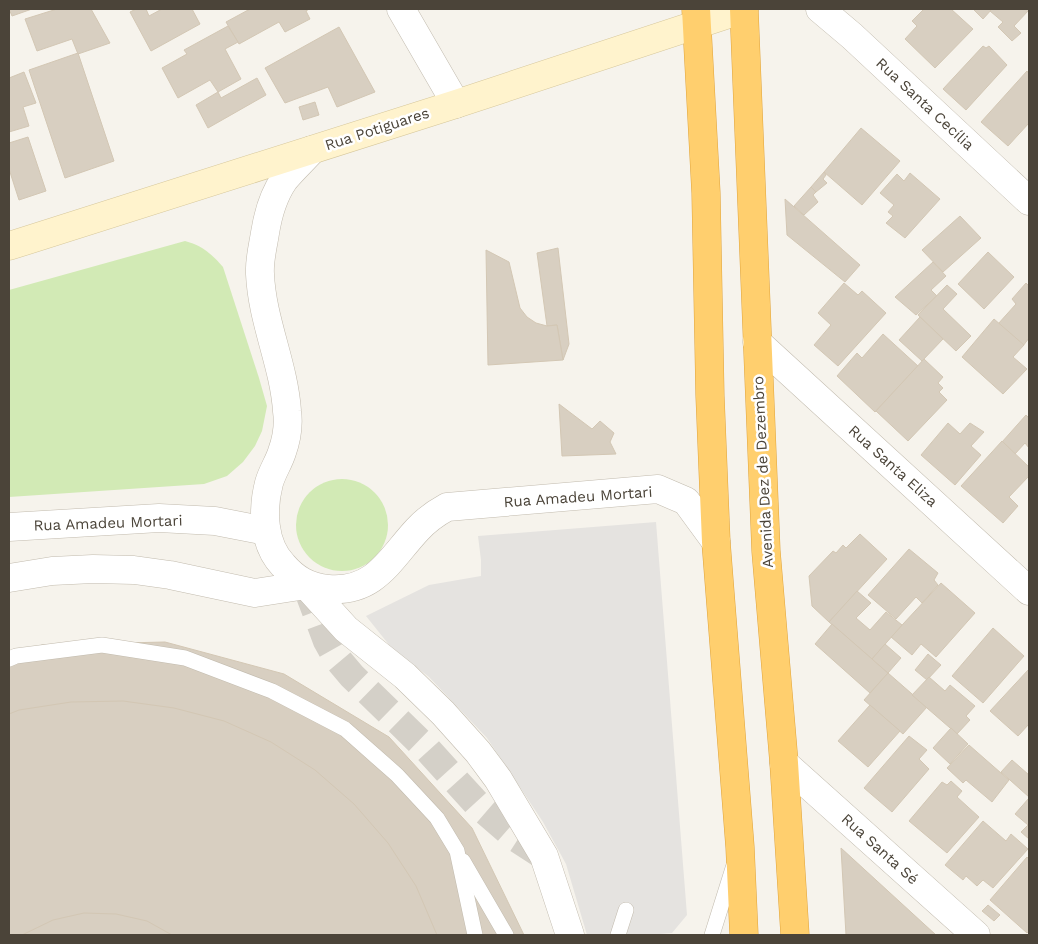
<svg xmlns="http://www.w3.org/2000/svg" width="1038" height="944" viewBox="0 0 1038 944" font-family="'Work Sans',sans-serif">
	<rect width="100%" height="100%" fill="#f6f3ec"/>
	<g fill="#d2eab5">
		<path d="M185 241C201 245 212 254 223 267L259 378 267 406 262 431 255 446 243 462 227 476 204 484 9 497V290Z"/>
		<circle cx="342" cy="525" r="46"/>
	</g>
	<path fill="#e5e3e0" d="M656 522 687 915 672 933 647 935H587L566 864 543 822 487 738 429 677 390 646 366 616 429 585 481 576V560L478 536Z"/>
	<g fill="#d8cfc1" stroke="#d3c7b4">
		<path d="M9 9H32L12 16Z"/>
		<path d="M57 9H91L110 43 78 54 72 39 37 51 25 19Z"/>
		<path d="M136 9H146L149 16 162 9H192L200 24 151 51 130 12Z"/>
		<path d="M250 9H309L306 11 310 19 285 32 279 22 239 44 226 22Z"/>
		<path d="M924 9H951L973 29 935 68 905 39 917 26 912 21Z"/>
		<path d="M973 9H992L983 19Z"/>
		<path d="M992 9H1028L1029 10 1014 26 1021 33 1012 41 998 27 1003 22 990 11Z"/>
		<path d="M228 26 238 42 225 49 241 79 218 92 210 80 178 98 162 68 187 54 184 50Z"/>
		<path d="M339 27 375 92 337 107 328 87 285 103 265 68Z"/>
		<path d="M983 46 986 48 989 46 1007 65 966 110 943 89Z"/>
		<path d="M78 53 114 161 65 178 29 70Z"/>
		<path d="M1027 71 1029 74V123L1008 146 981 122Z"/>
		<path d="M24 72 36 103 23 107 29 126 9 132V78Z"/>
		<path d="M257 78 266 95 208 128 196 105 218 92 221 98Z"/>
		<path d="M315 102 319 115 303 120 299 107Z"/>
		<path d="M861 128 900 161 862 205 824 172Z"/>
		<path d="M28 137 46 191 19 200 9 169V143Z"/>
		<path d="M824 172 826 175 823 179 827 183 816 192 811 187Z"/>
		<path d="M910 173 940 199 905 238 886 223 893 216 888 212 894 205 880 193 897 174 904 181Z"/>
		<path d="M811 187 816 192 813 195 818 202 804 215 794 206Z"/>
		<path d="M785 199 860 265 845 282 787 235Z"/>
		<path d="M960 216 981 238 943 272 922 250Z"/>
		<path d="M558 248 569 344 563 360 557 325 547 326 537 253Z"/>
		<path d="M486 250 509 262 520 308 527 317 536 323 547 326 557 325 563 360 488 365Z"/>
		<path d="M988 252 1014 277 984 309 958 284Z"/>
		<path d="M933 262 946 276 931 290 937 296 916 315 895 297Z"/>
		<path d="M844 283 858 295 862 291 886 313 838 366 814 345 831 325 818 313Z"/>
		<path d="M1026 283 1029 286V338L1023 346 998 324 1016 304 1012 299Z"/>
		<path d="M947 285 957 294 943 309 971 336 956 351 918 315Z"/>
		<path d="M920 317 943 339 922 361 899 340Z"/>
		<path d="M994 319 1024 345 1013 357 1027 369 1003 394 962 357Z"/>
		<path d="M883 334 918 366 875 412 837 376 857 353 862 358Z"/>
		<path d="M924 359 943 377 938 383 943 388 939 392 947 400 908 441 876 411Z"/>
		<path d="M559 404 592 429 600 421 614 433 610 442 616 454 562 456Z"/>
		<path d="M1026 415 1029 418V448L1025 443 1015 454 1002 442Z"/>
		<path d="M948 423 960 434 970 423 984 432 971 446 981 455 955 485 921 455Z"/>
		<path d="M1002 441 1029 467V476L1009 497 1018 506 1003 523 961 486Z"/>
		<path d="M860 534 887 559 829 622 812 606 809 576 833 551 836 553 843 545 846 548Z"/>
		<path d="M909 549 938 573 934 580 938 585 922 603 916 597 896 619 868 595Z"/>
		<path d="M941 583 975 613 936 657 921 644 912 655 891 637Z"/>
		<path d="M857 591 871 603 856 618 870 630 886 612 902 625 872 659 829 622Z"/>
		<path d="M832 624 888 673 870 693 815 644Z"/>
		<path d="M993 628 1024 656 983 703 952 676Z"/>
		<path d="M165 642 284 674 389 737 472 828 524 935H9V656L42 645Z"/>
		<path d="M885 644 901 658 888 673 872 659Z"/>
		<path d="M928 654 941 665 927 680 915 670Z"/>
		<path d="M1029 669V724L1018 736 990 711Z"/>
		<path d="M888 673 927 707 903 734 864 700Z"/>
		<path d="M929 677 945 691 950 685 975 706 966 716 970 720 957 734 912 695Z"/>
		<path d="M123 701 174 708 224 721 271 742 315 770 354 804 388 843 416 886 437 935H172L147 921 116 914 84 913 53 920 22 935H9V714L19 710 71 702Z"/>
		<path d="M870 705 900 731 868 767 838 741Z"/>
		<path d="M951 728 968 744 950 764 933 748Z"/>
		<path d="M909 736 927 750 919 759 929 769 892 812 864 788Z"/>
		<path d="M969 745 1009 780 992 802 966 780 963 783 947 768Z"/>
		<path d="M1012 760 1029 775V797L1001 772Z"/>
		<path d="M951 781 962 791 957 797 979 817 947 853 909 821 942 782 947 785Z"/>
		<path d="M1029 798V839L1021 832 1028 825 1015 814Z"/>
		<path d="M983 821 1006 841 1011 834 1028 849 993 888 983 880 977 886 966 876 963 880 945 865Z"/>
		<path d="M841 848 936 935H846Z"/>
		<path d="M1027 857 1029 859V931L1027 933 990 900Z"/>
		<path d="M988 905 1000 915 994 921 982 911Z"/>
	</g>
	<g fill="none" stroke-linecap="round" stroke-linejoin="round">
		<path stroke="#d4d0c8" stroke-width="28" stroke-dasharray="28 14" stroke-linecap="butt" d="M306 585 327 641 336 657 352 676 428 750 477 804 516 838 544 856"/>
		<g stroke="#c2bbae" stroke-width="16">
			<g id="lane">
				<path d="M9 659 16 656 102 645 185 658 272 691 345 729 397 775 437 818 457 851 475 935"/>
				<path d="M463 861 506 935"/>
				<path d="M618 935 626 910"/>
				<path d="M712 935 734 865"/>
			</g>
		</g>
		<g stroke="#c2bbae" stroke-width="29">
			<g id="street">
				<path d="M401 9 456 104"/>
				<path d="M820 9 852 36 1029 201"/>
				<path d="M312 150C303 160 293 169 284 180 273 196 268 214 265 233 263 246 259 261 260 274 262 321 284 365 287 411 289 425 287 438 282 452 279 462 272 472 269 483 262 510 263 544 283 565 295 579 308 587 328 589 375 593 390 559 417 530 426 520 436 513 447 507L658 489 686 501 716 542"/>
				<path d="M757 342 1029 591"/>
				<path d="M9 527 159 518 215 521 266 531"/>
				<path d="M9 578 52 571 93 569 134 570 170 575 255 593 306 585 346 629 405 676 443 713 478 752 498 779 544 856 570 935"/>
				<path d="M784 763 976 935"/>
			</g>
		</g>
		<g stroke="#d6c79b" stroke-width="29">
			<path id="secondary" d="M9 246 456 104 744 9"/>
		</g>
		<g stroke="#e0a43c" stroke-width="29">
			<g id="highway">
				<path d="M696 9 706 193 710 396 716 542 740 847 744 935"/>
				<path d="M744 9 766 551 784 763 795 935"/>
			</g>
		</g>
		<use href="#lane" stroke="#fff" stroke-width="15"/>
		<use href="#street" stroke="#fff" stroke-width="28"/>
		<use href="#secondary" stroke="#fff3cd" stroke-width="28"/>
		<use href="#highway" stroke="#ffcf6e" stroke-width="28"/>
	</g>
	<g text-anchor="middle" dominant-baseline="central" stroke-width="5" stroke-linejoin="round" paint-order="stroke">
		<g font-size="15" fill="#4b4439" stroke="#fff">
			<text transform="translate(925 104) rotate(43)">Rua Santa Cecília</text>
			<text transform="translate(377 129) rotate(-18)">Rua Potiguares</text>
			<text transform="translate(893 466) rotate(42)">Rua Santa Eliza</text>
			<text transform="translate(763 472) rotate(-93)">Avenida Dez de Dezembro</text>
			<text transform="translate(578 497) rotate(-4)">Rua Amadeu Mortari</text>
			<text transform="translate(108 523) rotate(-2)">Rua Amadeu Mortari</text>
			<text transform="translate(880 849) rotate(42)">Rua Santa Sé</text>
		</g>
	</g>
	<rect width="1038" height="944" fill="none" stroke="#4b4439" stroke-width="20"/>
</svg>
